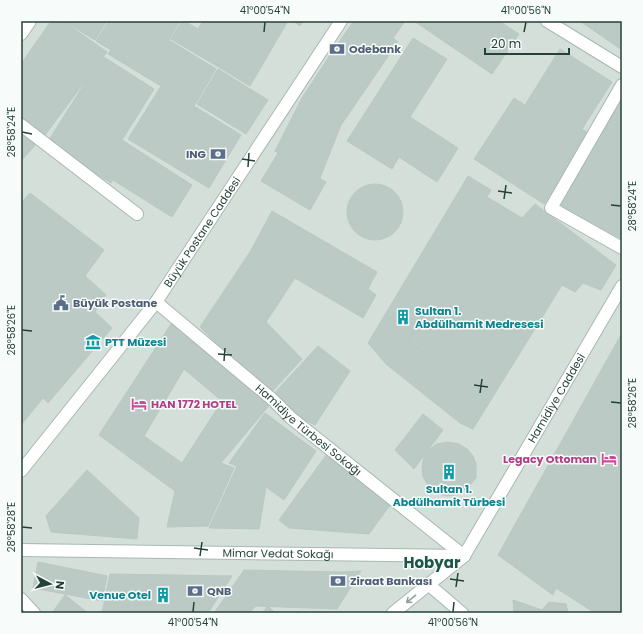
<svg xmlns="http://www.w3.org/2000/svg" width="643" height="634" viewBox="0 0 643 634" font-family="Poppins,sans-serif">
	<rect width="100%" height="100%" fill="#e6efeb"/>
	<rect fill="#d4dfda" x="21" y="21" width="601" height="592"/>
	<g fill="#bbcac4" stroke="#b8c9c2" fill-rule="evenodd">
		<path d="M51 21H63L107 52 42 139 21 124V64Z"/>
		<path d="M64 21H107L95 40Z"/>
		<path d="M109 21H180L169 40 216 69 194 106 241 135 209 188 128 139 161 86 108 54 111 50 96 41Z"/>
		<path d="M182 21H184L198 29 203 21H244L217 66 171 39Z"/>
		<path d="M244 21H288L250 86 217 66Z"/>
		<path d="M293 21H303L300 26Z"/>
		<path d="M354 21H405L393 38 398 42 376 74 336 46Z"/>
		<path d="M414 21H499L519 34 492 74Z"/>
		<path d="M580 21H622V50Z"/>
		<path d="M413 38 447 59 410 117 458 148 437 182 399 157 392 169 347 141Z"/>
		<path d="M336 46 376 74 341 125 302 98Z"/>
		<path d="M560 49 612 82 582 129 590 134 544 204 474 159 514 98 525 105Z"/>
		<path d="M104 57 154 89 122 140 192 185 172 217 113 180 111 183 47 143 90 75Z"/>
		<path d="M218 69 268 100 246 134 197 104Z"/>
		<path d="M620 97 622 98V239L561 206Z"/>
		<path d="M302 98 341 125 320 178 275 151Z"/>
		<path d="M21 129 38 142 21 161Z"/>
		<path d="M278 153 326 182 310 210 261 181Z"/>
		<path d="M468 176 491 190 487 197 522 218 535 204 616 265 601 290 583 283 575 292 562 285 473 429 460 423 386 364 368 343ZM477 226 534 264 465 379 408 342Z"/>
		<circle cx="375" cy="212" r="28"/>
		<path d="M30 193 104 250 85 276 106 295 95 312 112 328 48 403 43 398 21 425V203Z"/>
		<path d="M272 211 377 272 368 289 376 295 363 318 295 278 266 322 302 359 268 396 200 327 250 252Z"/>
		<path d="M477 226 534 264 465 379 408 342Z"/>
		<path d="M173 321 272 402 221 463 234 468 208 526 167 527 175 491 99 435ZM184 369 222 401 182 463 144 436Z"/>
		<path d="M622 333V607L618 613H595L556 588 553 595 498 555Z"/>
		<path d="M318 346 350 371 315 425 289 412 271 397Z"/>
		<path d="M265 413 316 451 284 500 266 487 259 529 209 528 237 466 229 463Z"/>
		<path d="M423 414 443 430 414 469 395 450Z"/>
		<path d="M447 442 459 444 467 449 473 456 476 464V478L470 485 462 493 454 495 447 496 438 494 430 489 423 477 422 467 424 457 430 449 437 444Z"/>
		<path d="M327 454 393 501 369 534 289 528 279 520Z"/>
		<path d="M87 470 139 518 137 539 51 532 46 516Z"/>
		<path d="M38 562 107 576 102 601 33 588Z"/>
		<path d="M244 570 341 572 361 571 337 609 256 606 249 613H214Z"/>
		<path d="M110 574 232 576 208 613H102Z"/>
		<path d="M65 595 88 613H52Z"/>
		<path d="M513 600 542 610 549 602 566 604 568 613H514Z"/>
		<path d="M268 606 275 613H262Z"/>
	</g>
	<g fill="none" stroke-linecap="round" stroke-linejoin="round">
		<g stroke="#a8b8b2" stroke-width="14">
			<g id="pedestrian">
				<path d="M547 21 622 67"/>
				<path d="M21 34 30 21"/>
				<path d="M622 85 551 208 622 248"/>
				<path d="M21 125 137 214"/>
				<path id="s1" d="M156 302 272 399 291 418 464 556"/>
				<path id="s2" d="M21 471 156 302 341 21"/>
				<path id="s3" d="M21 550 464 556"/>
				<path d="M428 584 462 613"/>
				<path d="M21 599 34 613"/>
				<path id="s4" d="M393 613 464 556 622 286"/>
			</g>
		</g>
		<use href="#pedestrian" stroke="#fff" stroke-width="12"/>
	</g>
	<defs><path id="oneway-shaft" d="M-6 0H5M1.5-3L5.5 0L1.5 3" fill="none" stroke-width="1.6" stroke-linecap="round" stroke-linejoin="round"/></defs>
	<use stroke="#92a09c" href="#oneway-shaft" transform="translate(411 599) rotate(141)"/>
	<path fill="none" stroke="#24423a" stroke-width="1.5" d="M264 32 265 22M524 32 526 22M22 132 32 134M242 159 255 161M248 167 249 153M498 191 512 193M504 199 506 185M611 205 621 206M22 330 32 331M218 354 232 355M224 361 225 348M474 385 488 387M480 393 482 379M611 402 621 403M22 527 32 528M194 548 208 550M200 556 202 542M450 579 464 581M456 587 458 573M193 612 194 602M453 612 454 602"/>
	<defs>
		<g id="bank-bare" transform="scale(1.2)"><path d="M-6-4H6V4H-6ZM0-2.3a2.3 2.3 0 1 0 0 4.6a2.3 2.3 0 1 0 0-4.6Z" fill="#5c6f8a" stroke="#f7fbf9" stroke-width="2.5" paint-order="stroke"/></g>
		<g id="civic-bare" transform="scale(1.2)"><path d="M-.6-6.5H3V-4.5H.6V-3L4-1V1h2V6H-6V1h2V-1L-.6-3ZM-1.2 2.5V6h2.4V2.5Z" fill="#5c6f8a" stroke="#f7fbf9" stroke-width="2.5" paint-order="stroke"/></g>
		<g id="building-bare" transform="scale(1.2)"><path d="M-4-6H4V6H1V3H-1V6H-4ZM-2.5-4.3h1.7v1.8h-1.7ZM.8-4.3h1.7v1.8H.8ZM-2.5-1h1.7V.8h-1.7ZM.8-1h1.7V.8H.8Z" fill="#0f9aa8" stroke="#f7fbf9" stroke-width="2.5" paint-order="stroke"/></g>
		<g id="museum-bare" transform="scale(1.2)"><path d="M0-6L6-3V-2H-6V-3ZM-5-1h2V3h-2ZM-1-1h2V3h-2ZM3-1h2V3H3ZM-6 4H6V6H-6Z" fill="#0f9aa8" stroke="#f7fbf9" stroke-width="2.5" paint-order="stroke"/></g>
		<g id="hotel-bare" transform="scale(1.2)"><path d="M-6-4.5h1.5V1H6V5H4.5V3h-9V5H-6ZM-4 0a1.8 1.8 0 1 1 3.6 0ZM.5 0V-2.5h3Q6-2.5 6 0Z" fill="#d1479c" stroke="#f7fbf9" stroke-width="2.5" paint-order="stroke"/></g>
	</defs>
	<g fill-rule="evenodd">
		<use href="#bank-bare" x="337" y="49"/>
		<use href="#bank-bare" x="218" y="154"/>
		<use href="#civic-bare" x="61" y="303"/>
		<use href="#building-bare" x="403" y="317"/>
		<use href="#museum-bare" x="93" y="342"/>
		<use href="#hotel-bare" x="139" y="404"/>
		<use href="#hotel-bare" x="609" y="459"/>
		<use href="#building-bare" x="449" y="472"/>
		<use href="#bank-bare" x="338" y="581"/>
		<use href="#bank-bare" x="195" y="591"/>
		<use href="#building-bare" x="163" y="595"/>
	</g>
	<g text-anchor="middle" dominant-baseline="central" stroke-width="3" stroke-linejoin="round" paint-order="stroke">
		<g font-size="11" font-weight="bold" fill="#4e5e75" stroke="#f7fbf9" text-anchor="start">
			<text x="349" y="49">Odebank</text>
			<text x="206" y="154" text-anchor="end">ING</text>
			<text x="73" y="303">Büyük Postane</text>
			<text x="350" y="581">Ziraat Bankası</text>
			<text x="207" y="591">QNB</text>
		</g>
		<g font-size="11" fill="#24423a" stroke="#f7fbf9">
			<text stroke="none"><textPath href="#s2" startOffset="300">Büyük Postane Caddesi</textPath></text>
			<text stroke="none"><textPath href="#s4" startOffset="274">Hamidiye Caddesi</textPath></text>
			<text stroke="none"><textPath href="#s1" startOffset="199">Hamidiye Türbesi Sokağı</textPath></text>
			<text stroke="none"><textPath href="#s3" startOffset="257">Mimar Vedat Sokağı</textPath></text>
		</g>
		<g font-size="11" font-weight="bold" fill="#0d838f" stroke="#f7fbf9" text-anchor="start">
			<text x="415" y="311">Sultan 1.<tspan x="415" dy="13">Abdülhamit Medresesi</tspan></text>
			<text x="105" y="342">PTT Müzesi</text>
			<text x="449" y="489" text-anchor="middle">Sultan 1.<tspan x="449" dy="13">Abdülhamit Türbesi</tspan></text>
			<text x="151" y="595" text-anchor="end">Venue Otel</text>
		</g>
		<g font-size="11" font-weight="bold" fill="#b23c85" stroke="#f7fbf9" text-anchor="start">
			<text x="151" y="404">HAN 1772 HOTEL</text>
			<text x="597" y="459" text-anchor="end">Legacy Ottoman</text>
		</g>
		<g font-size="15" font-weight="bold" fill="#1f5548" stroke="#f7fbf9">
			<text x="432" y="562">Hobyar</text>
		</g>
	</g>
	<rect width="643" height="634" fill="none" stroke="#f7fbf9" stroke-width="44"/>
	<g transform="translate(50 584) rotate(97)" stroke="#f7fbf9" stroke-width="3" paint-order="stroke">
	<path d="M0-3L7 15L0 10L-7 15Z" fill="#24423a"/>
	<text y="-6" font-size="11" font-weight="bold" text-anchor="middle" fill="#24423a">N</text>
	</g>
	<path d="M485 48v6h84v-6" fill="none" stroke="#24423a" stroke-width="2"/>
	<text x="491" y="48" font-size="12" fill="#24423a" stroke="#f7fbf9" stroke-width="3" paint-order="stroke">20 m</text>
	<rect x="22" y="22" width="599" height="590" fill="none" stroke="#24423a" stroke-width="1.5"/>
	<g font-size="10" text-anchor="middle" fill="#24423a">
		<text x="265" y="14">41°00'54"N</text>
		<text x="526" y="14">41°00'56"N</text>
		<text transform="translate(11 132) rotate(-90)" y="4">28°58'24"E</text>
		<text transform="translate(632 206) rotate(-90)" y="4">28°58'24"E</text>
		<text transform="translate(11 330) rotate(-90)" y="4">28°58'26"E</text>
		<text transform="translate(632 403) rotate(-90)" y="4">28°58'26"E</text>
		<text transform="translate(11 527) rotate(-90)" y="4">28°58'28"E</text>
		<text x="193" y="626">41°00'54"N</text>
		<text x="453" y="626">41°00'56"N</text>
	</g>
</svg>
